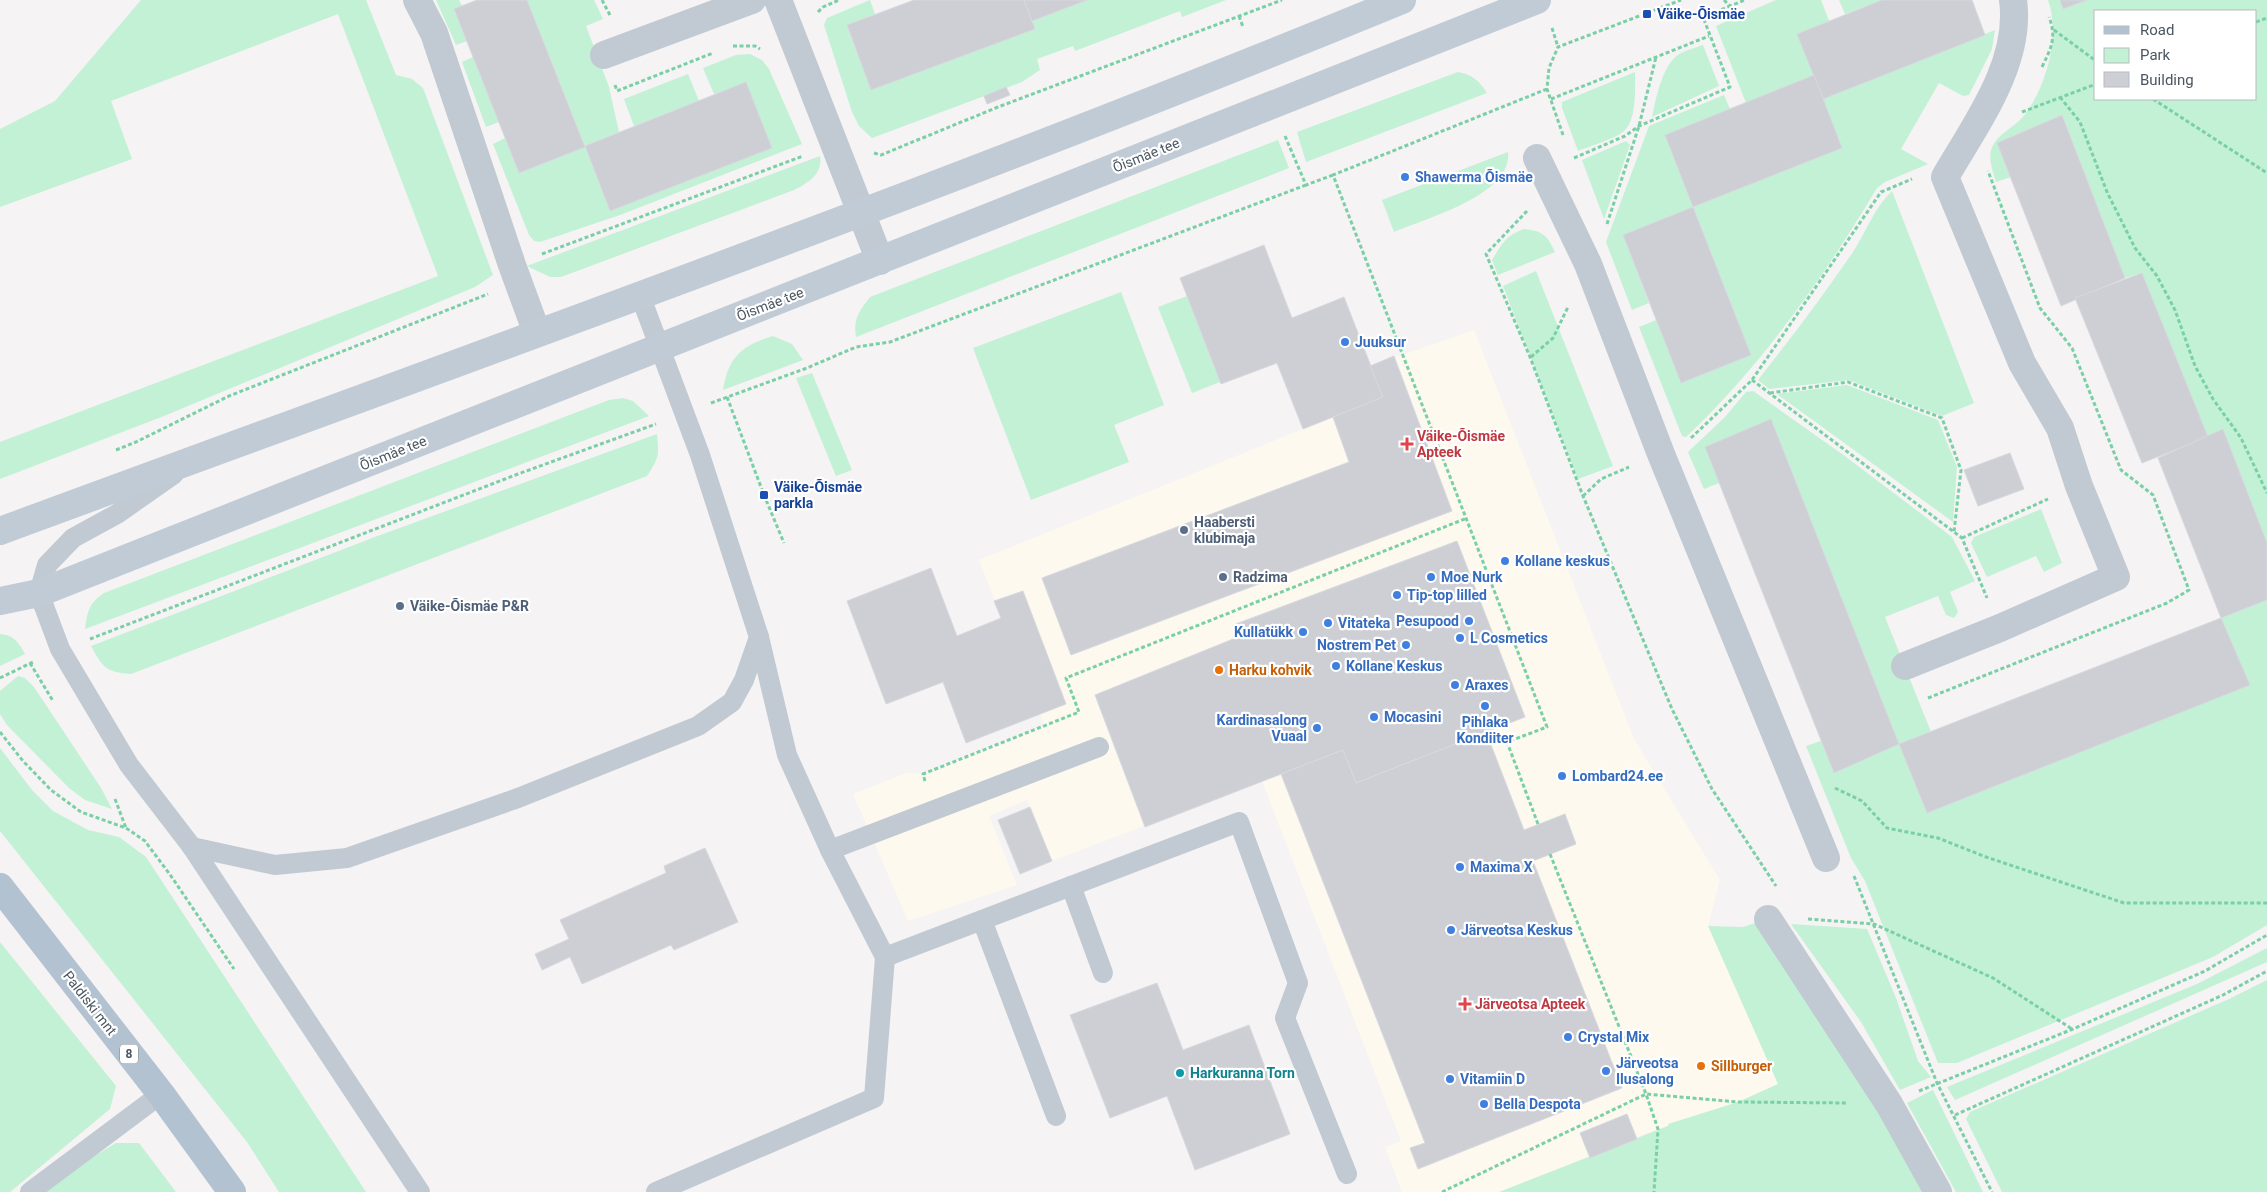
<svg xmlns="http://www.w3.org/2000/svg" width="2267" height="1192" viewBox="0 0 2267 1192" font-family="Roboto,sans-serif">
	<rect width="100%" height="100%" fill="#f5f3f3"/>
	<path fill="#fdf9ef" d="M1474 330 1634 739 1720 880 1708 926 1778 1084 1738 1102 1658 1129 1499 1192H1402L1385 1147 1401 1141 1262 781 1052 861 1027 800 989 816 1017 885 908 921 853 794 906 773 923 774 1044 726 979 560 1382 397 1370 366Z"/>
	<g fill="#c3f1d5" fill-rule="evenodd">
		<path d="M141 0H366L396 75 412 79 423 88 493 275 475 287 164 416 0 479V442L438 276 338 14 111 101 132 159 0 207V129L55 101Z"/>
		<path d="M436 0H459L462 6 454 10 467 41 456 45Z"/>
		<path d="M527 0H594L603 19 586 26 609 87 619 132 585 146Z"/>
		<path d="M870 0 875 14 847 26 871 90 1035 29 1032 21 1087 0H1226L1182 17 1180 11 1075 51 1073 46 1037 59 1040 70 1022 82 872 138 859 126 852 112 824 25 827 18Z"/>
		<path d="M1776 0H1821L1829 21 1797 34 1814 75 1746 103 1716 26Z"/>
		<path d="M1839 0H1882L1845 14Z"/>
		<path d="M2048 0H2060L2063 9 2087 0H2267V543L2223 430 2208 437 2142 273 2125 278 2062 115 1997 143 2011 177 1996 182C1992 169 1986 154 1995 142 2001 133 2013 127 2021 119 2046 91 2061 35 2048 0ZM2096 11H2256V99H2096Z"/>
		<path d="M1995 30 1992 49 1969 95 1963 96 1939 83 1901 149 1928 164 1885 182 1877 188C1823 278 1763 364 1686 437L1682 436 1639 327 1656 320 1681 383 1751 355 1693 207 1623 235 1649 303 1632 310 1606 242 1649 126 1724 95 1730 109 1665 135 1693 207 1842 148 1823 99Z"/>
		<path d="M1703 45 1719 86 1652 117C1656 99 1662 66 1678 55 1685 50 1695 48 1703 45Z"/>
		<path d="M750 54 762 60 769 69 802 144 620 215 540 242 534 241 529 235 493 144 505 138 519 173 585 147 610 211 771 148 746 83 714 94 703 68 736 55Z"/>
		<path d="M473 57 499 122 486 127 462 62Z"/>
		<path d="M1458 72C1473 75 1479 81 1487 93L1306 162 1297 132Z"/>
		<path d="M1635 72C1635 87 1637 118 1625 130 1618 138 1590 146 1578 151L1562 108V102Z"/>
		<path d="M688 74 699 101 634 126 624 99Z"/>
		<path d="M1278 140 1289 168 856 337C853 319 859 311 870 297Z"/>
		<path d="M1626 141 1630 145 1604 219 1582 160Z"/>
		<path d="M1508 152C1513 195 1424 219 1394 232L1382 200Z"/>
		<path d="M820 156C823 174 808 183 794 190L561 277H550L527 266Z"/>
		<path d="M1892 191 1974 403 1942 416 1849 380 1769 389 1758 380C1791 338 1823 296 1853 252 1866 232 1874 208 1892 191Z"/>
		<path d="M1524 229C1543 231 1547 235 1555 252L1498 275 1492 260C1501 245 1506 235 1524 229Z"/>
		<path d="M1536 271 1613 466 1578 479 1503 286Z"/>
		<path d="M1121 292 1164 405 1114 425 1129 462 1031 500 973 348Z"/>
		<path d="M1187 296 1220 382 1192 393 1158 307Z"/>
		<path d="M773 336 792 344 803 360 723 390C728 357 742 345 773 336Z"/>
		<path d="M812 373 852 470 836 476 796 378Z"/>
		<path d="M1847 385 1938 420 1957 467 1953 522 1777 394Z"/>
		<path d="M1753 391 1842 454 1952 537 1975 581 1950 592 1958 612 1954 618 1946 615 1938 596 1885 617 1931 732 1927 813 2249 685 2221 618 2267 600V925L2213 957 1957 1063H1938L1865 881 1851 858 1806 746 1821 741 1834 772 1899 744 1771 420 1706 447 1719 483 1704 489 1688 452 1725 417 1746 392Z"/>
		<path d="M623 398 633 401 649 416 85 629C87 612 89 603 104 593L609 400Z"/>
		<path d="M657 434C659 457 659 457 647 476L131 674C106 672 103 668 91 646L375 537Z"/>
		<path d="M2041 509 2062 563 2044 572 2036 556 1987 577 1971 543 1974 537Z"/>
		<path d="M0 634C14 635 19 643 25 654L0 666Z"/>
		<path d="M18 676 25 678 34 687 101 788 112 809 85 800 69 788 7 725 0 714V691Z"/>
		<path d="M0 748 32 790 53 811 88 830 119 837 146 857 366 1192H279L247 1142 0 831Z"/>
		<path d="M1768 919 1938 1192H1499L1668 1126V1124L1738 1102 1778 1084 1708 926 1743 927Z"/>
		<path d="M1791 924 1867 929 1896 998 1918 1061 1931 1077 1900 1090 1861 1022Z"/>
		<path d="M0 942 116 1086 110 1109 10 1192H0Z"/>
		<path d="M2267 948V962L1955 1100 1947 1087 2197 984Z"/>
		<path d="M2267 980V1192H2002L1966 1119 1970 1112 2229 999Z"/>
		<path d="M1933 1090 1983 1192H1956L1907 1103Z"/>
		<path d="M116 1143H139L176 1192H45L76 1167Z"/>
	</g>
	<g fill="#cdcfd5" stroke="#d7d9de">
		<path d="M477 0H527L585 147 519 173 454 9Z"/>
		<path d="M914 0H1024L1035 29 871 90 847 25Z"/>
		<path d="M1024 0H1087L1032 21Z"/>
		<path d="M1882 0H1972L1985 35 1823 99 1797 34Z"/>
		<path d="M2060 0H2087L2063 9Z"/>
		<path d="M1814 75 1842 148 1693 207 1665 135Z"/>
		<path d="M746 82 772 148 610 211 585 146Z"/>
		<path d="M1006 87 1010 95 987 104 984 96Z"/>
		<path d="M2062 115 2125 278 2061 306 1997 143Z"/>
		<path d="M1693 207 1751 355 1681 383 1623 235Z"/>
		<path d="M1264 245 1292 318 1344 297 1383 397 1303 429 1277 363 1221 384 1180 278Z"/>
		<path d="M2142 273 2208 437 2142 463 2075 298Z"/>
		<path d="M1394 356 1452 511 1071 655 1042 578 1349 462 1333 417 1383 397 1370 366Z"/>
		<path d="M1771 419 1899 744 1834 773 1705 447Z"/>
		<path d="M2223 429 2267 543V600L2221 618 2158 458Z"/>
		<path d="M2010 453 2024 489 1978 506 1964 470Z"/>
		<path d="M1457 541 1525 717 1356 783 1343 750 1145 827 1095 695 1238 637 1233 625Z"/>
		<path d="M931 568 957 636 1001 618 994 601 1023 591 1066 704 966 743 943 682 886 704 847 601Z"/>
		<path d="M2221 618 2250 685 1927 813 1899 744Z"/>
		<path d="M1486 732 1524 830 1565 814 1576 844 1533 861 1622 1088 1418 1169 1410 1148 1425 1143 1281 774 1343 750 1356 783Z"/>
		<path d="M1030 807 1052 861 1020 874 998 820Z"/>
		<path d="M705 848 738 922 674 950 671 945 582 984 570 957 542 970 535 954 569 939 560 920 666 873 664 866Z"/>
		<path d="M1157 983 1183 1050 1249 1025 1290 1134 1195 1170 1167 1096 1110 1118 1070 1015Z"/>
		<path d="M1627 1114 1637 1139 1590 1158 1580 1133Z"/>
	</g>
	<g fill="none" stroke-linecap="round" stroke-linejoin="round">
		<g stroke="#7ad0a6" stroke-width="3" stroke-dasharray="4 2.5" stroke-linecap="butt">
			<path d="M602 0 611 17"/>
			<path d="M1724 0 1730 6 1745 0"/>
			<path d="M818 12 823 7 839 0"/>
			<path d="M1239 16 1243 27"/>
			<path d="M2256 22 2267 18"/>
			<path d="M1552 28 1558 47"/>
			<path d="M2054 30 2096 61"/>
			<path d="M733 46H755L760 49"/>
			<path d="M2042 67C2051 48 2057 38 2049 17"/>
			<path d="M615 85 617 91 713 53"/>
			<path d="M2060 97 2080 122 2107 192 2135 248 2157 276 2175 310 2195 366 2213 399 2241 438 2267 493"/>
			<path d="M1551 99 1709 36"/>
			<path d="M2153 99 2267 173"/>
			<path d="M2022 112 2096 84"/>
			<path d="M1563 135 1547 89 1549 68 1558 47 1681 0"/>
			<path d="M1285 136 1306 185 1333 175"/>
			<path d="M874 153 881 155 998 107 1282 0"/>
			<path d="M1574 158 1625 136 1639 126 1730 87 1703 17 1730 6"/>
			<path d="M1527 211 1486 254 1530 357 1583 496 1672 709 1712 789 1776 886"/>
			<path d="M1607 224 1639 126 1656 57"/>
			<path d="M542 254 803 156"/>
			<path d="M1531 357 1553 338 1568 307"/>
			<path d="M1752 380 1962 538 1987 598"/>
			<path d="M1770 393 1848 382 1942 418 1961 470 1954 532"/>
			<path d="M727 397 764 495 784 543"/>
			<path d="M711 403 807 368 856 347 890 342 1306 185"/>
			<path d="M1691 438 1752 380 1881 192 1912 179"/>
			<path d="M116 450 136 442 229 396 488 294"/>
			<path d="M1583 496 1601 479 1629 467"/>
			<path d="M1962 538 2048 499"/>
			<path d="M90 639 518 474 656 424"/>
			<path d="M30 663 53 701"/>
			<path d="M0 678 33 662"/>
			<path d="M1928 698 2167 603 2189 590 2153 495 2121 470 2072 348 2040 308 1988 171"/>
			<path d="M0 732 23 761 51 790 81 812 126 828 145 841 171 876 234 969"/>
			<path d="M925 781 923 774 1079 712 1066 678 1467 518"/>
			<path d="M1835 788 1862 801 1887 828 1938 838 1986 857 2124 903H2267"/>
			<path d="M115 799 126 828"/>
			<path d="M1538 824 1507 742 1547 727 1333 175 1547 89"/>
			<path d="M1550 854 1646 1094 1658 1129 1654 1192"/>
			<path d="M1854 876 1937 1083 1992 1192"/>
			<path d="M1808 919 1874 924 1993 978 2072 1029"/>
			<path d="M1919 1091 2073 1029 2205 971 2267 935"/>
			<path d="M1955 1115 2223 995 2267 971"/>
			<path d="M1442 1192 1646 1094 1738 1102 1848 1103"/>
		</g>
		<g stroke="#c1cad2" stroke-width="20">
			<path d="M640 295 700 455 759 637 787 755 830 850 885 957 874 1098 656 1192"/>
			<path d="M174 474 117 514 73 538 47 565 39 593 60 649 129 765 192 847 420 1192"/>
			<path d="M192 847 275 865 347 858 518 798 698 726 732 702 744 680 759 637"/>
			<path d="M830 850 1099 747"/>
			<path d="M1071 886 1103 973"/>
			<path d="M982 920 1056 1116"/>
			<path d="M885 957 1239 822 1298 983 1285 1018 1347 1174"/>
			<path d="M30 1192 161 1094"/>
		</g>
		<path stroke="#c1cad2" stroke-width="28" d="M1768 919 1889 1104 1938 1192"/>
		<g stroke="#c1cad2" stroke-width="28">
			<path d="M417 0 434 33 512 265 537 333"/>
			<path d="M778 0 880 261"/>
			<path d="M604 55 752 0"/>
			<path d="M1537 158 1588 264 1661 454 1826 858"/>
			<path d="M1905 666 2000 628 2116 577 2079 486 2060 428 2022 363 1945 177C1975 125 2022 63 2013 0"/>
		</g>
		<g stroke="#c1cbd6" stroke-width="28">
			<path d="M0 531C469 358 940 190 1402 0"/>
			<path d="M0 601 39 593 1537 0"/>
		</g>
		<path stroke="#b3c2d1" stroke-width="28" d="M0 887 161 1094 232 1192"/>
	</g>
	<g fill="#1a4fb4" stroke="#fff" stroke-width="2">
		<rect x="1642" y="9" width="10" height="10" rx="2.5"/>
		<rect x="759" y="490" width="10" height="10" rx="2.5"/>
	</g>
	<g fill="#3f7fe0" stroke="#fff" stroke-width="2">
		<circle cx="1405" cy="177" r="5"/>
		<circle cx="1345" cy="342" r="5"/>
		<circle cx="1505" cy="561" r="5"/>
		<circle cx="1431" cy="577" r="5"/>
		<circle cx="1397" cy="595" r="5"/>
		<circle cx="1469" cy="621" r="5"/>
		<circle cx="1328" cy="623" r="5"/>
		<circle cx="1303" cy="632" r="5"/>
		<circle cx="1460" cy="638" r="5"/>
		<circle cx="1406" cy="645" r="5"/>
		<circle cx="1336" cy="666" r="5"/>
		<circle cx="1455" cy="685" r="5"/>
		<circle cx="1485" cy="706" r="5"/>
		<circle cx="1374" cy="717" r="5"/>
		<circle cx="1317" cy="728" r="5"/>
		<circle cx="1562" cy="776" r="5"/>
		<circle cx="1460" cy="867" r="5"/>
		<circle cx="1451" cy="930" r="5"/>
		<circle cx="1568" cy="1037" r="5"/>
		<circle cx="1606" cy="1071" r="5"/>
		<circle cx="1450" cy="1079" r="5"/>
		<circle cx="1484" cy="1104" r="5"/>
	</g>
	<g fill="#e0444e" stroke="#fff" stroke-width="2">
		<path d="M1404.5 436.5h5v5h5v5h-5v5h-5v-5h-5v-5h5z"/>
		<path d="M1462.5 996.5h5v5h5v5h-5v5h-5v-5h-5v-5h5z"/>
	</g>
	<g fill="#5c6f8a" stroke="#fff" stroke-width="2">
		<circle cx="1184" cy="530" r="5"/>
		<circle cx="1223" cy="577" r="5"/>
		<circle cx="400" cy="606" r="5"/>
	</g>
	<g fill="#e8710a" stroke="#fff" stroke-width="2">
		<circle cx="1219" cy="670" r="5"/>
		<circle cx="1701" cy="1066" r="5"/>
	</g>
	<circle fill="#0f9aa8" stroke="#fff" stroke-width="2" cx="1180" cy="1073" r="5"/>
	<g text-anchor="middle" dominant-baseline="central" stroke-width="4.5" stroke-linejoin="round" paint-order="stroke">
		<rect fill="#fff" stroke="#808990" stroke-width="1" x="120" y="1044.5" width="18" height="19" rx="4"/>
		<g font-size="12" font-weight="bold" fill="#4a5661">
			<text x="129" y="1054">8</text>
		</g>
		<g font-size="14" font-weight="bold" fill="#164399" stroke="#fff" text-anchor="start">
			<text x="1657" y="14">Väike-Õismäe</text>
			<text x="774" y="487">Väike-Õismäe<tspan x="774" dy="16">parkla</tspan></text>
		</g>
		<g font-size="14" fill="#4a5661" stroke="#fff">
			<text transform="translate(1146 155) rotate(-22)">Õismäe tee</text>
			<text transform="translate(770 304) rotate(-21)">Õismäe tee</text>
			<text transform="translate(393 453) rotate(-22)">Õismäe tee</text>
			<text transform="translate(90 1003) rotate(52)">Paldiski mnt</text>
		</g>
		<g font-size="14" font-weight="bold" fill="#366cbe" stroke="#fff" text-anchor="start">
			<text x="1415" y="177">Shawerma Õismäe</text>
			<text x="1355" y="342">Juuksur</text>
			<text x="1515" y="561">Kollane keskus</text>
			<text x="1441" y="577">Moe Nurk</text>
			<text x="1407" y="595">Tip-top lilled</text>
			<text x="1459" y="621" text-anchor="end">Pesupood</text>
			<text x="1338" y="623">Vitateka</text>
			<text x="1293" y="632" text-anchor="end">Kullatükk</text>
			<text x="1470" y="638">L Cosmetics</text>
			<text x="1396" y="645" text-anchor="end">Nostrem Pet</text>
			<text x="1346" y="666">Kollane Keskus</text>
			<text x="1465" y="685">Araxes</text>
			<text x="1384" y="717">Mocasini</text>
			<text x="1307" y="720" text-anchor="end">Kardinasalong<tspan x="1307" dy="16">Vuaal</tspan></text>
			<text x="1485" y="722" text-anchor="middle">Pihlaka<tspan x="1485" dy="16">Kondiiter</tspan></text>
			<text x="1572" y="776">Lombard24.ee</text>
			<text x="1470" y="867">Maxima X</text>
			<text x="1461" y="930">Järveotsa Keskus</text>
			<text x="1578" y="1037">Crystal Mix</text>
			<text x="1616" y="1063">Järveotsa<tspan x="1616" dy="16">Ilusalong</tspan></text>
			<text x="1460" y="1079">Vitamiin D</text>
			<text x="1494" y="1104">Bella Despota</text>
		</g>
		<g font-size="14" font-weight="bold" fill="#be3a42" stroke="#fff" text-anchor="start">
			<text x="1417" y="436">Väike-Õismäe<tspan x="1417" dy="16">Apteek</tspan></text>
			<text x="1475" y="1004">Järveotsa Apteek</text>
		</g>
		<g font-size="14" font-weight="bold" fill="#4e5e75" stroke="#fff" text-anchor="start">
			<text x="1194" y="522">Haabersti<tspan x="1194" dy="16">klubimaja</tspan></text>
			<text x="1233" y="577">Radzima</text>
			<text x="410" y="606">Väike-Õismäe P&amp;R</text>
		</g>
		<g font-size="14" font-weight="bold" fill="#c56008" stroke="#fff" text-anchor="start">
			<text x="1229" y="670">Harku kohvik</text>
			<text x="1711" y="1066">Sillburger</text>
		</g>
		<g font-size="14" font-weight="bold" fill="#0d838f" stroke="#fff" text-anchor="start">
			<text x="1190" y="1073">Harkuranna Torn</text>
		</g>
	</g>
	<rect x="2094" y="10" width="162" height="90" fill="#ffffff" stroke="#b7bbc0"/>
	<rect x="2104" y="26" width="25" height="8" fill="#b3c2d1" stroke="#b7bbc0"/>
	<text x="2140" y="35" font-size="15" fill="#4a5661">Road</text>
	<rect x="2104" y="48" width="25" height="15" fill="#c3f1d5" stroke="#b7bbc0"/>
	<text x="2140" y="60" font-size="15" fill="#4a5661">Park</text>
	<rect x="2104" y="72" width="25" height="15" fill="#cdcfd5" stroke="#b7bbc0"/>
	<text x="2140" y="85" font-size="15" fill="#4a5661">Building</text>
</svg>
